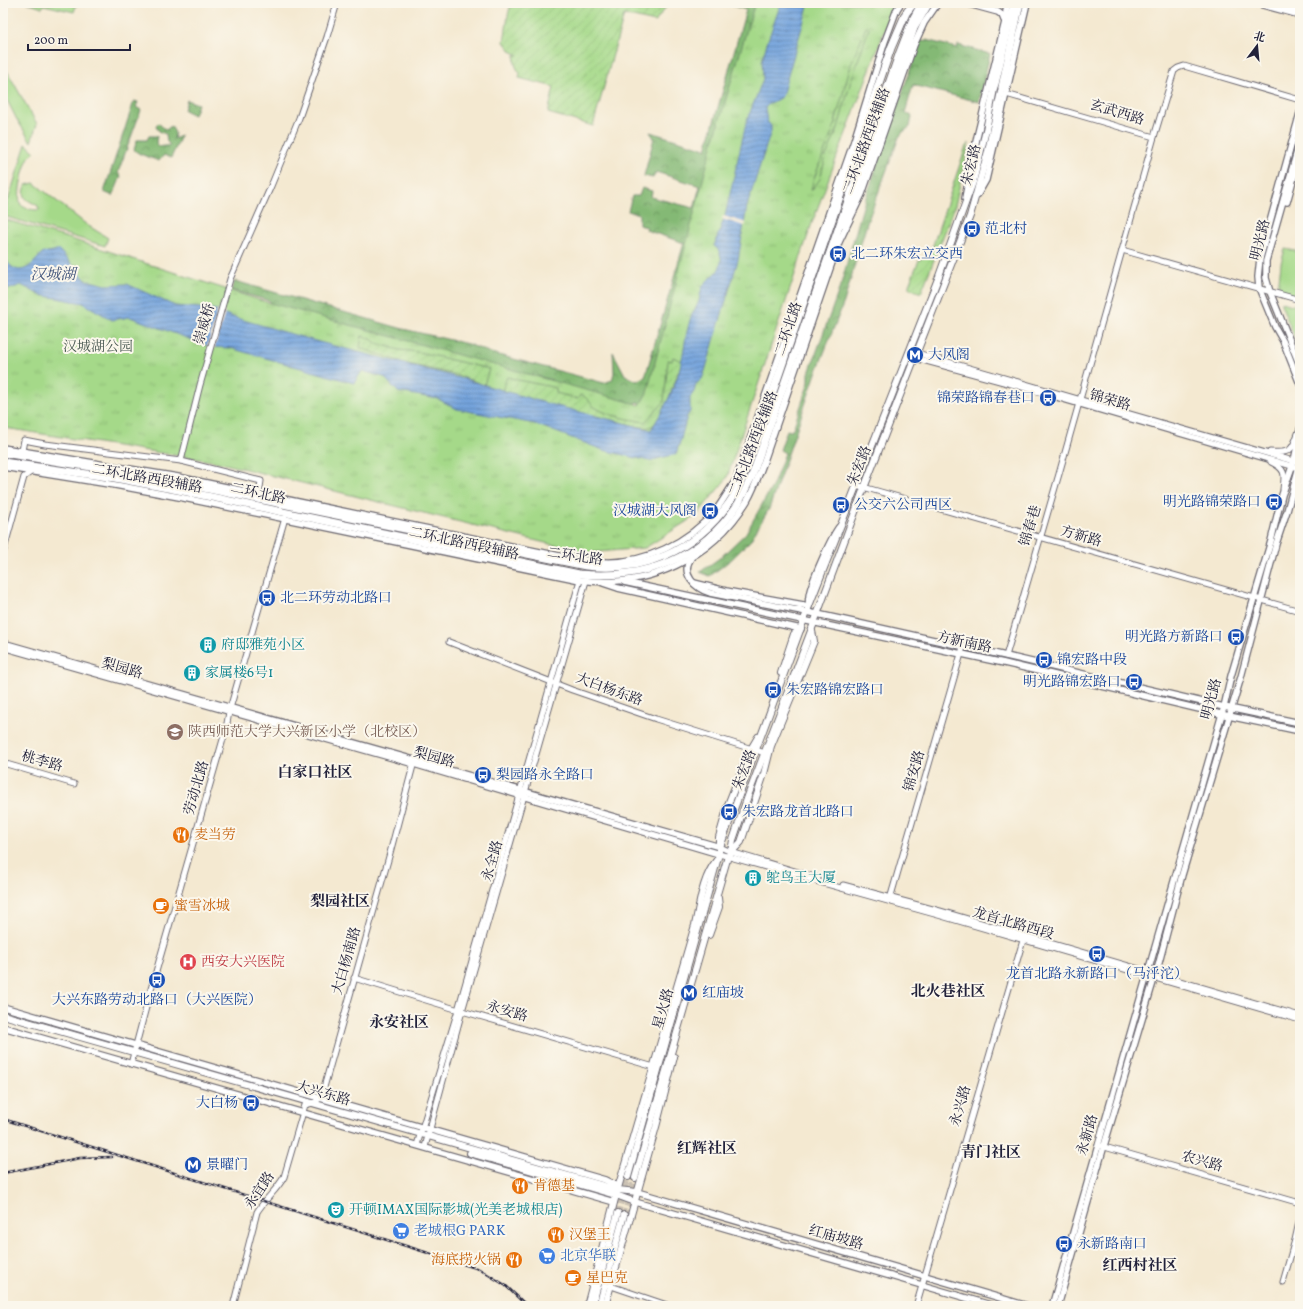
<svg xmlns="http://www.w3.org/2000/svg" width="1303" height="1309" viewBox="0 0 1303 1309" font-family="Vollkorn,'Noto Serif SC',serif">
	<defs>
		<pattern id="forest-crowns" width="20" height="18" patternUnits="userSpaceOnUse"><rect width="20" height="18" fill="#84b975"/><path d="M2 6a3 3 0 1 1 6 0M12 15a3 3 0 1 1 6 0" fill="none" stroke="#6c9661"/></pattern>
		<pattern id="park-tufts" width="24" height="20" patternUnits="userSpaceOnUse"><rect width="24" height="20" fill="#a5d989"/><path d="M3 7l-1-3M5 7V3M7 7l1-3M15 17l-1-3M17 17v-4M19 17l1-3" fill="none" stroke="#8eba77"/></pattern>
		<pattern id="garden-furrows" width="10" height="10" patternUnits="userSpaceOnUse"><rect width="10" height="10" fill="#a5d989"/><path d="M-1 1l2-2M0 10L10 0M9 11l2-2" fill="none" stroke="#8eba77"/></pattern>
		<pattern id="water-rules" width="6" height="5" patternUnits="userSpaceOnUse"><rect width="6" height="5" fill="#72a2dc"/><path d="M0 2.5h6" fill="none" stroke="#5d84b4"/></pattern>
	</defs>
	<rect width="100%" height="100%" fill="#fbf7ec"/>
	<filter id="ink" filterUnits="userSpaceOnUse"><feTurbulence type="fractalNoise" baseFrequency=".025" numOctaves="2"/><feDisplacementMap in="SourceGraphic" scale="8" xChannelSelector="R" yChannelSelector="G"/><feConvolveMatrix kernelMatrix="1 2 1 2 8 2 1 2 1" color-interpolation-filters="sRGB"/></filter>
	<filter id="wash" filterUnits="userSpaceOnUse"><feTurbulence type="fractalNoise" baseFrequency=".012" numOctaves="4" result="noise"/><feDisplacementMap in="SourceGraphic" scale="16" xChannelSelector="R" yChannelSelector="G"/><feGaussianBlur stdDeviation="0.9" result="paint"/><feColorMatrix in="noise" values="0 0 0 0 0 0 0 0 0 0 0 0 0 0 0 0 0 1.4 0 .05"/><feComposite in="paint" operator="in"/></filter>
	<g filter="url(#wash)">
		<rect width="100%" height="100%" fill="#f4e9d1"/>
		<g fill="#a5d989" stroke="#647e62">
			<path d="M27 3H64L70 4 71 3H77L74 12 44 5 42 8Z"/>
			<path d="M3 64 37 124 31 142 16 118 3 92Z"/>
			<path d="M26 144 35 152C33 154 31 155 30 156 24 163 16 197 21 205 25 209 34 210 39 210L38 206C27 199 21 200 26 185L34 183 87 225 108 238 105 246 3 216Z"/>
			<path d="M1285 249 1300 252V297L1278 290 1281 263Z"/>
			<path d="M1281 302 1300 307V351L1281 304Z"/>
		</g>
		<g fill="url(#forest-crowns)" stroke="#536e58">
			<path d="M724 3H782L645 404 636 402 633 417 551 384 552 380 537 376 534 382 273 311 270 301 231 290 235 281 403 329 468 344 491 353 604 383 612 380 614 373 613 352 625 375 637 381 645 377 684 243 646 230 647 227 639 225V214L628 211 632 196H639L642 188 652 191 651 197 694 208 700 186 656 172 653 178 644 176 654 138 650 132 706 149 746 10Z"/>
			<path d="M926 40 957 48 958 45 990 54 979 102 913 85 905 113 912 116 910 127 903 132 899 137 867 223 844 302 815 376 769 509 750 541 733 558 710 576 700 572 721 557 746 533 773 485 785 453 780 450 787 430 791 431 793 429 809 382V373L841 284 864 203 920 41Z"/>
			<path d="M187 100 198 104 194 115 184 110Z"/>
			<path d="M134 101 138 102 136 107 141 110 120 167 118 173 121 176 113 196 104 192Z"/>
			<path d="M158 123 166 130 171 126 175 133 174 139 181 136 171 158 164 155 159 161 140 154 134 150 137 140H147L149 136H157L156 142 159 147 170 145 167 142 166 134 160 132 156 127Z"/>
		</g>
		<path fill="url(#park-tufts)" stroke="#647e62" d="M755 3H895L812 223 727 478 697 515 645 548 586 553 217 462 5 428 3 440V219L68 238 259 300 640 405 647 393 713 142Z"/>
		<g fill="url(#garden-furrows)" stroke="#647e62">
			<path d="M511 3H669L655 22 624 15 593 126 548 113 554 87 519 78 520 73C515 67 514 63 515 55H519L512 52 504 42 508 15Z"/>
			<path d="M866 27 869 28 850 84 838 128 826 156 820 179 811 191 813 181 833 130 851 64Z"/>
			<path d="M969 143 955 206 921 293 909 288V285L919 260 930 254 966 146Z"/>
			<path d="M362 336 371 339 376 343 399 350 419 352 489 369 484 385 457 375 408 364 360 348Z"/>
			<path d="M673 357 682 361C678 374 662 423 650 427 647 428 643 427 640 427L553 406 502 391 507 377C524 382 540 384 556 388V393L578 399 580 395C590 398 589 404 596 408 611 417 629 419 645 422L664 402 668 360 672 361Z"/>
		</g>
		<path fill="url(#water-rules)" stroke="#4a628c" d="M781 3H809L782 96C777 101 769 102 765 108L767 121 771 126V131L747 206 738 260 705 371 702 379 696 384 694 392 690 397V412L687 416 681 439 676 454 649 461 603 450 535 424 457 409 438 399 398 392 384 377 362 371 354 383 230 348 211 347 130 317 112 320 83 303 40 295 21 285 10 289 3 287V252C5 257 7 263 11 266 23 277 35 262 42 253L59 250 86 280 106 285 127 284 175 306 212 309 233 317 319 342 464 379 549 404 651 430C663 410 674 391 680 368 684 353 685 336 690 320 692 313 697 307 699 301 700 296 701 290 703 286 708 277 719 276 721 262 722 256 719 249 714 246L725 216 746 123 763 79 762 61 767 43Z"/>
		<g fill="#f4e9d1">
			<path d="M723 216 746 223 745 226 722 219Z"/>
			<path d="M218 310 225 312 214 349H211L207 348Z"/>
		</g>
	</g>
	<g filter="url(#ink)">
		<g fill="none" stroke-linecap="round" stroke-linejoin="round">
			<g stroke="#cac1b3" stroke-width="6" stroke-dasharray="6 3" stroke-linecap="butt">
				<path d="M618 1213 628 1177"/>
				<path d="M624 1215 635 1178"/>
			</g>
			<g stroke="#6c6870" stroke-width="7">
				<g id="tertiary">
					<path d="M1154 137 1174 71 1178 68 1184 66 1300 100"/>
					<path d="M1122 250 1300 300"/>
					<path d="M917 353 1297 462"/>
					<path d="M915 358 1011 384 1295 467"/>
					<path d="M22 451 24 440 45 444 181 461 261 481 259 494"/>
					<path d="M1270 452C1294 454 1292 449 1300 428"/>
					<path d="M181 461 200 385 230 279 271 186 299 118 327 37 337 3"/>
					<path d="M1271 462C1286 469 1285 474 1283 489"/>
					<path d="M856 485 1300 611"/>
					<path d="M1293 493 1300 480"/>
					<path d="M3 553 24 477 31 472 32 469"/>
					<path d="M449 642 572 690 656 719 765 753"/>
					<path d="M1006 656 1059 474 1154 137 1006 94"/>
					<path d="M3 763 74 784"/>
					<path d="M720 847 731 852 818 878"/>
					<path d="M719 854 938 915 1300 1020"/>
					<path d="M843 885 940 911 1300 1016"/>
					<path d="M890 899 963 647"/>
					<path d="M354 978 462 1011 654 1067"/>
					<path d="M131 1064 149 996 226 729 229 712 285 518"/>
					<path d="M417 1145 458 1010 580 580"/>
					<path d="M1101 1146 1300 1203"/>
					<path d="M425 1147 462 1011 586 581"/>
					<path d="M1283 1282 1295 1240 1300 1218"/>
					<path d="M611 1286 670 1306"/>
					<path d="M233 1306 257 1212C265 1199 277 1190 284 1177L305 1105 313 1103 321 1098 390 853 414 762"/>
					<path d="M916 1306 1024 937"/>
				</g>
			</g>
			<g stroke="#6c6870" stroke-width="8">
				<g id="secondary">
					<path d="M965 3 998 12 1002 15 1004 20"/>
					<path d="M1255 3 1300 15"/>
					<path d="M1300 113 1260 258 1258 277 1259 288 1275 327 1283 341 1300 384"/>
					<path d="M1300 141 1266 261V278L1270 292 1300 366"/>
					<path d="M978 194 986 180 1027 3"/>
					<path d="M965 198 977 137 1005 22 1007 3"/>
					<path d="M1287 202 1300 155"/>
					<path d="M3 448 178 477 569 558C580 559 592 562 603 562 645 564 689 542 716 510 723 501 729 490 736 480L854 141 885 41 897 9 901 3"/>
					<path d="M3 467 115 485 179 497 580 580C647 589 712 559 747 501 754 489 758 477 763 464L839 242 862 194 914 45 924 23 938 3"/>
					<path d="M691 558C680 574 695 588 710 593L817 614 1006 656 1224 707 1300 723"/>
					<path d="M624 582 1004 663 1229 716 1300 731"/>
					<path d="M603 583 618 588 801 629"/>
					<path d="M694 583 726 591 809 606C809 603 808 600 809 597 809 586 833 533 840 526"/>
					<path d="M3 643 720 847"/>
					<path d="M3 647 414 764 719 854"/>
					<path d="M3 1007 605 1180 617 1186 618 1190"/>
					<path d="M3 1027 614 1202"/>
					<path d="M637 1192 1028 1306"/>
					<path d="M635 1202 994 1306"/>
					<path d="M1052 1306 1224 707 1231 676 1271 541 1282 495 1294 461 1300 432"/>
					<path d="M1058 1306 1104 1146 1154 979 1156 974 1182 875 1241 677 1276 544 1287 511 1300 463"/>
				</g>
			</g>
			<g stroke="#6c6870" stroke-width="8">
				<g id="primary">
					<path d="M781 673 794 634 800 630"/>
					<path d="M720 847 809 606 939 276 973 182 986 130 995 84"/>
					<path d="M731 852 733 840 748 796 814 623 864 488 970 216 988 151 1002 87"/>
					<path d="M709 935 719 907 718 898"/>
					<path d="M3 1015 618 1190 637 1192"/>
					<path d="M470 1153 616 1195 635 1202"/>
					<path d="M628 1177 719 854V837L729 802 748 754 758 737"/>
					<path d="M635 1178 728 856 741 842 764 774 771 746 814 641 812 631"/>
					<path d="M587 1306 616 1195 695 925C700 904 702 879 716 861"/>
					<path d="M592 1306 618 1213"/>
					<path d="M599 1306 624 1215"/>
					<path d="M605 1306 656 1127 674 1057"/>
				</g>
			</g>
			<g stroke="#6c6870" stroke-width="9">
				<g id="trunk">
					<path d="M1279 3 1300 11"/>
					<path d="M1294 3 1300 5"/>
					<path d="M995 84 1014 3"/>
					<path d="M1002 87 1020 3"/>
					<path d="M843 224 849 214 914 28 929 3"/>
					<path d="M3 453 130 473 586 566C643 573 695 551 729 503 740 488 745 470 752 453L891 48 906 13 914 3"/>
					<path d="M3 462 115 478 178 490 579 574C643 580 701 560 738 504 743 495 747 485 752 476L900 52 912 21 922 3"/>
				</g>
			</g>
			<use href="#tertiary" stroke="#fff" stroke-width="5"/>
			<use href="#secondary" stroke="#fff" stroke-width="5.5"/>
			<use href="#primary" stroke="#fff" stroke-width="6"/>
			<use href="#trunk" stroke="#fff" stroke-width="7"/>
			<g stroke="#22223b" stroke-width="2.5">
				<g id="rail">
					<path d="M3 1119 479 1269 505 1285 527 1306"/>
					<path d="M3 1173 80 1158 112 1157"/>
				</g>
			</g>
			<use href="#rail" stroke="#fbf7ec" stroke-width="1" stroke-dasharray="3" stroke-linecap="butt"/>
		</g>
	</g>
	<defs>
		<g id="bus-disc" transform="scale(0.9)"><circle r="9.5" fill="#1a4fb4" stroke="#fbf7ec"/><path d="M-5-6H5V4H4V6H2V4H-2V6H-4V4H-5ZM-3.5-4V0h7V-4ZM-3.5 1.2v1.5H-2V1.2ZM2 1.2v1.5H3.5V1.2Z" fill="#fff"/></g>
		<g id="metro-disc" transform="scale(0.9)"><circle r="9.5" fill="#1a4fb4" stroke="#fbf7ec"/><path d="M-5.5 5V-5H-3L0 0L3-5H5.5V5H3V-.5L0 4L-3-.5V5Z" fill="#fff"/></g>
		<g id="building-disc" transform="scale(0.9)"><circle r="9.5" fill="#0f9aa8" stroke="#fbf7ec"/><path d="M-4-6H4V6H1V3H-1V6H-4ZM-2.5-4.3h1.7v1.8h-1.7ZM.8-4.3h1.7v1.8H.8ZM-2.5-1h1.7V.8h-1.7ZM.8-1h1.7V.8H.8Z" fill="#fff"/></g>
		<g id="school-disc" transform="scale(0.9)"><circle r="9.5" fill="#8d6e63" stroke="#fbf7ec"/><path d="M0-5L7-2L0 1L-7-2ZM-4 1L0 2.5L4 1V4Q0 6-4 4Z" fill="#fff"/></g>
		<g id="restaurant-disc" transform="scale(0.9)"><circle r="9.5" fill="#e8710a" stroke="#fbf7ec"/><path d="M-5-6h1v4h1v-4h1v4h1v-4h1v5L-1.5 .5V6h-2V.5L-5-1ZM5-6V6H3V1.5H1.5Q1.5-4 5-6Z" fill="#fff"/></g>
		<g id="cafe-disc" transform="scale(0.9)"><circle r="9.5" fill="#e8710a" stroke="#fbf7ec"/><path d="M-5.5-4.5H6V0H3Q3 3.5 0 3.5H-2.5Q-5.5 3.5-5.5 0ZM3-3.2v2h1.7v-2ZM-6 4.5H4V6H-6Z" fill="#fff"/></g>
		<g id="hospital-disc" transform="scale(0.9)"><circle r="9.5" fill="#e0444e" stroke="#fbf7ec"/><path d="M-5-5h3v3.5h4V-5h3V5h-3V1.5h-4V5h-3Z" fill="#fff"/></g>
		<g id="theatre-disc" transform="scale(0.9)"><circle r="9.5" fill="#0f9aa8" stroke="#fbf7ec"/><path d="M-5-5.5Q0-4 5-5.5V0Q5 5 0 6Q-5 5-5 0ZM-3.3-2.5H-1v1.5H-3.3ZM1-2.5H3.3v1.5H1ZM-2.8 1Q0 5.5 2.8 1Z" fill="#fff"/></g>
		<g id="supermarket-disc" transform="scale(0.9)"><circle r="9.5" fill="#3f7fe0" stroke="#fbf7ec"/><path d="M-6-5.5h2.5l.6 2H6L4.5 2H-2.5L-4.4-4H-6ZM-1.5 3.2a1.3 1.3 0 1 0 .1 0ZM3 3.2a1.3 1.3 0 1 0 .1 0Z" fill="#fff"/></g>
	</defs>
	<g fill-rule="evenodd">
		<use href="#bus-disc" x="972" y="229"/>
		<use href="#bus-disc" x="838" y="254"/>
		<use href="#metro-disc" x="915" y="355"/>
		<use href="#bus-disc" x="1048" y="398"/>
		<use href="#bus-disc" x="1274" y="502"/>
		<use href="#bus-disc" x="841" y="505"/>
		<use href="#bus-disc" x="710" y="511"/>
		<use href="#bus-disc" x="267" y="598"/>
		<use href="#bus-disc" x="1236" y="637"/>
		<use href="#building-disc" x="208" y="645"/>
		<use href="#bus-disc" x="1044" y="660"/>
		<use href="#building-disc" x="192" y="673"/>
		<use href="#bus-disc" x="1134" y="682"/>
		<use href="#bus-disc" x="773" y="690"/>
		<use href="#school-disc" x="175" y="732"/>
		<use href="#bus-disc" x="483" y="775"/>
		<use href="#bus-disc" x="729" y="812"/>
		<use href="#restaurant-disc" x="181" y="835"/>
		<use href="#building-disc" x="753" y="878"/>
		<use href="#cafe-disc" x="161" y="906"/>
		<use href="#bus-disc" x="1097" y="954"/>
		<use href="#hospital-disc" x="188" y="962"/>
		<use href="#bus-disc" x="157" y="980"/>
		<use href="#metro-disc" x="689" y="993"/>
		<use href="#bus-disc" x="251" y="1103"/>
		<use href="#metro-disc" x="193" y="1165"/>
		<use href="#restaurant-disc" x="520" y="1186"/>
		<use href="#theatre-disc" x="336" y="1210"/>
		<use href="#supermarket-disc" x="401" y="1231"/>
		<use href="#restaurant-disc" x="556" y="1235"/>
		<use href="#bus-disc" x="1064" y="1244"/>
		<use href="#supermarket-disc" x="547" y="1256"/>
		<use href="#restaurant-disc" x="514" y="1260"/>
		<use href="#cafe-disc" x="573" y="1278"/>
	</g>
	<g text-anchor="middle" dominant-baseline="central" stroke-width="4" stroke-linejoin="round" paint-order="stroke">
		<g font-size="14" fill="#22223b" stroke="#fbf7ec">
			<text transform="translate(1117 113) rotate(17)">玄武西路</text>
			<text transform="translate(867 141) rotate(-70)">二环北路西段辅路</text>
			<text transform="translate(972 165) rotate(-76)">朱宏路</text>
			<text transform="translate(1261 240) rotate(-76)">明光路</text>
			<text transform="translate(205 324) rotate(-74)">崇威桥</text>
			<text transform="translate(789 329) rotate(-71)">二环北路</text>
			<text transform="translate(1110 401) rotate(16)">锦荣路</text>
			<text transform="translate(754 444) rotate(-69)">二环北路西段辅路</text>
			<text transform="translate(860 466) rotate(-68)">朱宏路</text>
			<text transform="translate(147 479) rotate(10)">二环北路西段辅路</text>
			<text transform="translate(258 494) rotate(12)">二环北路</text>
			<text transform="translate(1031 526) rotate(-73)">锦春巷</text>
			<text transform="translate(1081 537) rotate(16)">方新路</text>
			<text transform="translate(464 544) rotate(12)">二环北路西段辅路</text>
			<text transform="translate(575 557) rotate(8)">二环北路</text>
			<text transform="translate(964 643) rotate(12)">方新南路</text>
			<text transform="translate(122 669) rotate(16)">梨园路</text>
			<text transform="translate(609 690) rotate(20)">大白杨东路</text>
			<text transform="translate(1212 699) rotate(-75)">明光路</text>
			<text transform="translate(434 758) rotate(16)">梨园路</text>
			<text transform="translate(42 762) rotate(16)">桃李路</text>
			<text transform="translate(745 770) rotate(-69)">朱宏路</text>
			<text transform="translate(915 771) rotate(-74)">锦安路</text>
			<text transform="translate(197 788) rotate(-74)">劳动北路</text>
			<text transform="translate(493 861) rotate(-74)">永全路</text>
			<text transform="translate(1013 924) rotate(16)">龙首北路西段</text>
			<text transform="translate(347 961) rotate(-74)">大白杨南路</text>
			<text transform="translate(664 1009) rotate(-74)">星火路</text>
			<text transform="translate(507 1012) rotate(16)">永安路</text>
			<text transform="translate(323 1094) rotate(16)">大兴东路</text>
			<text transform="translate(961 1106) rotate(-74)">永兴路</text>
			<text transform="translate(1088 1135) rotate(-74)">永新路</text>
			<text transform="translate(1202 1162) rotate(16)">农兴路</text>
			<text transform="translate(260 1191) rotate(-56)">永宜路</text>
			<text transform="translate(836 1238) rotate(16)">红庙坡路</text>
		</g>
		<g font-size="14" fill="#164399" stroke="#fbf7ec" text-anchor="start">
			<text x="985" y="229">范北村</text>
			<text x="851" y="254">北二环朱宏立交西</text>
			<text x="928" y="355">大风阁</text>
			<text x="1035" y="398" text-anchor="end">锦荣路锦春巷口</text>
			<text x="1261" y="502" text-anchor="end">明光路锦荣路口</text>
			<text x="854" y="505">公交六公司西区</text>
			<text x="697" y="511" text-anchor="end">汉城湖大风阁</text>
			<text x="280" y="598">北二环劳动北路口</text>
			<text x="1223" y="637" text-anchor="end">明光路方新路口</text>
			<text x="1057" y="660">锦宏路中段</text>
			<text x="1121" y="682" text-anchor="end">明光路锦宏路口</text>
			<text x="786" y="690">朱宏路锦宏路口</text>
			<text x="496" y="775">梨园路永全路口</text>
			<text x="742" y="812">朱宏路龙首北路口</text>
			<text x="1097" y="974" text-anchor="middle">龙首北路永新路口（马泘沱）</text>
			<text x="702" y="993">红庙坡</text>
			<text x="157" y="1000" text-anchor="middle">大兴东路劳动北路口（大兴医院）</text>
			<text x="238" y="1103" text-anchor="end">大白杨</text>
			<text x="206" y="1165">景曜门</text>
			<text x="1077" y="1244">永新路南口</text>
		</g>
		<g font-size="14" fill="#495952" stroke="#fbf7ec">
			<text x="98" y="347">汉城湖公园</text>
		</g>
		<g font-size="14" fill="#0d838f" stroke="#fbf7ec" text-anchor="start">
			<text x="221" y="645">府邸雅苑小区</text>
			<text x="205" y="673">家属楼6号1</text>
			<text x="766" y="878">鸵鸟王大厦</text>
			<text x="349" y="1210">开顿IMAX国际影城(光美老城根店)</text>
		</g>
		<g font-size="14" fill="#785e54" stroke="#fbf7ec" text-anchor="start">
			<text x="188" y="732">陕西师范大学大兴新区小学（北校区）</text>
		</g>
		<g font-size="14" fill="#c56008" stroke="#fbf7ec" text-anchor="start">
			<text x="194" y="835">麦当劳</text>
			<text x="174" y="906">蜜雪冰城</text>
			<text x="533" y="1186">肯德基</text>
			<text x="569" y="1235">汉堡王</text>
			<text x="501" y="1260" text-anchor="end">海底捞火锅</text>
			<text x="586" y="1278">星巴克</text>
		</g>
		<g font-size="14" fill="#be3a42" stroke="#fbf7ec" text-anchor="start">
			<text x="201" y="962">西安大兴医院</text>
		</g>
		<g font-size="14" fill="#366cbe" stroke="#fbf7ec" text-anchor="start">
			<text x="414" y="1231">老城根G PARK</text>
			<text x="560" y="1256">北京华联</text>
		</g>
		<g font-size="15" font-style="italic" fill="#42557b" stroke="#fbf7ec">
			<text x="53" y="275">汉城湖</text>
		</g>
		<g font-size="15" font-weight="bold" fill="#22223b" stroke="#fbf7ec">
			<text x="315" y="773">白家口社区</text>
			<text x="340" y="902">梨园社区</text>
			<text x="948" y="992">北火巷社区</text>
			<text x="399" y="1023">永安社区</text>
			<text x="707" y="1149">红辉社区</text>
			<text x="991" y="1153">青门社区</text>
			<text x="1140" y="1266">红西村社区</text>
		</g>
	</g>
	<rect width="1303" height="1309" fill="none" stroke="#fbf7ec" stroke-width="16"/>
	<g transform="translate(1257 46) rotate(16)" stroke="#fbf7ec" stroke-width="3" paint-order="stroke">
	<path d="M0-3L7 15L0 10L-7 15Z" fill="#22223b"/>
	<text y="-6" font-size="11" font-weight="bold" text-anchor="middle" fill="#22223b">北</text>
	</g>
	<path d="M28 44v6h102v-6" fill="none" stroke="#22223b" stroke-width="2"/>
	<text x="34" y="44" font-size="12" fill="#22223b" stroke="#fbf7ec" stroke-width="3" paint-order="stroke">200 m</text>
</svg>
